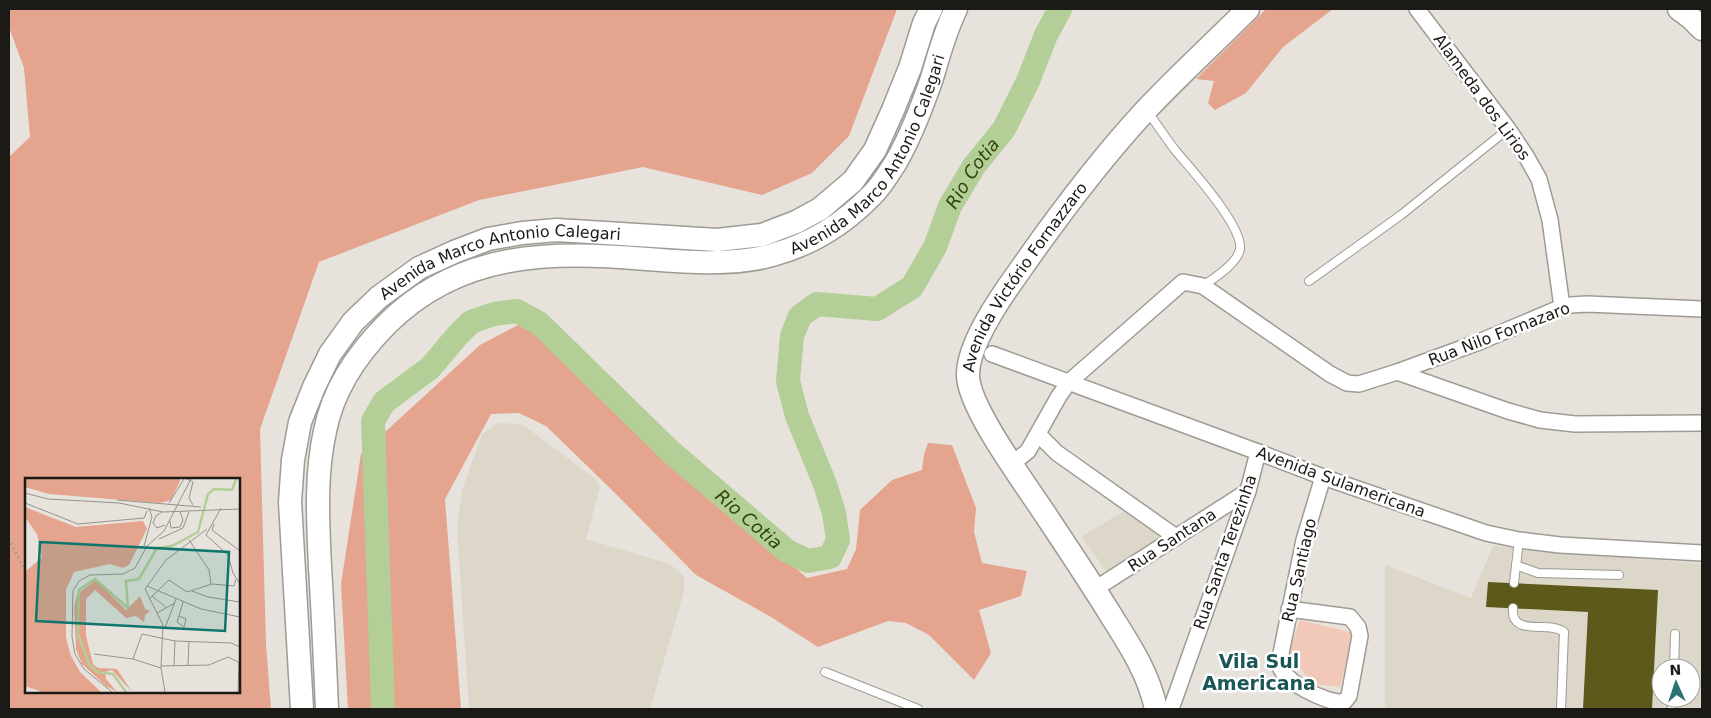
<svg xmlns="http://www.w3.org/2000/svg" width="1711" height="718" viewBox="0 0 1711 718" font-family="'DejaVu Sans',sans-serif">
	<rect width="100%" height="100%" fill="#e7e3dc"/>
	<g fill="#ddd7c9" fill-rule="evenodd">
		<path d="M498 423 522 424 597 480 600 487 586 539 670 564 684 576V591L650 709H469L457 528 462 490 482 434Z"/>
		<path d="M1127 509 1164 536 1107 572 1081 537Z"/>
		<path d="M1493 546 1702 564V709H1385V565L1471 598ZM1661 668H1691V698H1661Z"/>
	</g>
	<path fill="#f2c8b8" d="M1300 620 1354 633 1340 687 1313 684 1288 653Z"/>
	<g fill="#e4a48d" fill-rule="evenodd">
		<path d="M9 9H897L849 136 812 173 762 195 643 167 479 200 319 262 260 429 266 645 271 709H9V157L30 137 24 68 9 27ZM26 479H239V692H26Z"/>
		<path d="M1266 9H1333L1283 47 1246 93 1215 110 1208 103 1214 81 1196 79Z"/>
		<path d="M524 322 807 578 847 569 856 549 860 510 892 480 922 470 924 455 928 443 952 445 976 508 974 532 982 563 1027 571 1021 596 979 610 991 653 974 680 929 635 906 623 888 621 818 647 771 617 696 575 616 494 546 426 519 413 491 414 445 499 461 709H348L341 584 361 454 480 345Z"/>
	</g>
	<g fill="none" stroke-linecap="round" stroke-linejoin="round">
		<path stroke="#b3ce96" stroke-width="24" id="s1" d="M383 709 373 421 384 402 430 368 457 336 471 322 494 314 517 311 539 323 671 452 787 551 808 561 830 557 838 540 834 513 825 484 797 416 788 381 792 336 800 316 817 304 877 309 912 287 935 247 950 206 974 166 1004 129 1028 81 1046 35 1060 9"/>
	</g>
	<path fill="#5c591b" d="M1488 582 1658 590 1652 709H1583L1588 612 1486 607Z"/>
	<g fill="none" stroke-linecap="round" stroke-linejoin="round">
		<g stroke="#9e9b94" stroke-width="10">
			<g id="lane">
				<path d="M1148 112C1157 125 1166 138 1175 150 1190 168 1243 226 1240 249 1238 263 1214 278 1203 286"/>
				<path d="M1309 281 1401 215 1508 129"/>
				<path d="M1516 565 1538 573 1619 575"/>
				<path d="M1514 583 1519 540"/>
				<path d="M1513 608C1510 638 1550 620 1564 632L1561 709"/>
				<path d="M1674 668 1675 634"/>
				<path d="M825 672 918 709"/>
				<path d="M1672 709V698"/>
			</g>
		</g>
		<g stroke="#9e9b94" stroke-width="18">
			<g id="street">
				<path d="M1417 9 1508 129 1526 156 1539 179 1550 220 1562 307"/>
				<path d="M992 354 1258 452 1323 477 1486 533 1519 540 1560 545 1702 553"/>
				<path d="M1397 372 1508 411 1540 420 1575 424 1702 423"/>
				<path d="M1038 434 1057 453 1176 537"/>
				<path d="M1012 464 1028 451 1059 396 1069 382 1183 282 1203 286 1330 374 1347 383 1359 384 1397 372 1479 342 1562 307 1571 305 1587 304 1702 309"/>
				<path d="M1095 589 1248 491"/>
				<path d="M1289 609 1350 617 1358 627 1360 636 1349 696 1344 702C1327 704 1281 681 1279 663L1304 540 1323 477"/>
				<path d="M1171 709 1248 491 1258 452"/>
			</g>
		</g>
		<g stroke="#9e9b94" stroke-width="25">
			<g id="secondary">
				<path d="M1679 9 1691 18 1702 29"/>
				<path id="s2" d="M302 709 290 502 293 460 300 422 314 387 330 354 353 322 379 297 419 268 454 252 488 239 522 233 557 230 717 240 762 235 796 222 820 209 853 181 875 150 893 110 910 68 924 23 931 9"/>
				<path id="s3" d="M327 709C325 662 323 615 320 567 318 522 315 476 325 431 333 390 358 353 387 324 460 251 551 251 647 259 685 262 735 266 772 255 810 245 845 223 873 194 882 185 889 173 896 162 911 136 922 107 932 78 939 55 945 31 956 9"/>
				<path id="s4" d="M1156 709C1149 675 1131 647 1112 617 1091 583 1069 550 1047 517 1027 486 969 409 968 376 967 345 1000 298 1018 273 1057 217 1098 162 1145 111 1178 76 1214 43 1248 9"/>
			</g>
		</g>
		<path stroke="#928f8a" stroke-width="2.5" stroke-dasharray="1 4" stroke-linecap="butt" d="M9 539 26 573"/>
		<use href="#lane" stroke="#fff" stroke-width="8"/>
		<use href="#street" stroke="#fff" stroke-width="15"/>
		<use href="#secondary" stroke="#fff" stroke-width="22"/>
	</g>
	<g text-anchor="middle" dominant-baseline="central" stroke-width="5" stroke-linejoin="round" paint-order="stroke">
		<g font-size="16" fill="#1b1a17" stroke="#fff">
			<text transform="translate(1482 97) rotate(54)">Alameda dos Lirios</text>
			<text stroke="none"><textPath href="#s3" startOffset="955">Avenida Marco Antonio Calegari</textPath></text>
			<text stroke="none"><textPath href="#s2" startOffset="568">Avenida Marco Antonio Calegari</textPath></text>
			<text stroke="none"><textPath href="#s4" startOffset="500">Avenida Victório Fornazzaro</textPath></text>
			<text transform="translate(1499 334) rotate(-21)">Rua Nilo Fornazaro</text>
			<text transform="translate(1341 482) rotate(20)">Avenida Sulamericana</text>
			<text transform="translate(1172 540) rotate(-33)">Rua Santana</text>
			<text transform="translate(1225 552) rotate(-71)">Rua Santa Terezinha</text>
			<text transform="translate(1299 570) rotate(-77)">Rua Santiago</text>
		</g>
		<g font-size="18" font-style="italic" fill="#2f4709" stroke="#fff">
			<text stroke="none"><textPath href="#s1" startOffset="1389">Rio Cotia</textPath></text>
			<text stroke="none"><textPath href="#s1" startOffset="789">Rio Cotia</textPath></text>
		</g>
		<g font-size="19" font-weight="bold" fill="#1a5656" stroke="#fff">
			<text x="1259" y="661">Vila Sul<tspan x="1259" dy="22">Americana</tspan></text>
		</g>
	</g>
	<g transform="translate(25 478)">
		<rect width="215" height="215" fill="#e7e3dc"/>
		<path d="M0 1H155V3L146 22 135 25 24 16 0 9ZM0 29 51 49 118 43 122 51 104 87 98 90 85 86 49 94 41 112V160L46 178 55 194 76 214H17L0 208V94L17 79 12 56 0 39ZM71 102 101 132 115 118 120 131 125 133 120 137 119 144 111 138 101 140 70 112 61 121V158L68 186 73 190 92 191 107 214 87 192 80 194 81 201 92 214 81 208 57 186 51 171 49 130 52 116Z" fill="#e4a48d"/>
		<path fill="none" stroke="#b3ce96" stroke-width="2.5" d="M101 214 88 196 72 194 64 186 53 156 54 112 70 101 103 130 101 103 114 101 132 70 147 68 173 54 183 16 189 11 207 12 211 1"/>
		<path fill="none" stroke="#95938d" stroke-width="1" d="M162 1 168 4 164 20 168 27M0 15 23 21 94 25 138 34 215 31M92 22 176 29M0 25 53 46 119 40 122 33M144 25 159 1M196 30 181 57 203 77 208 95 215 106M137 34 131 38 128 45 132 50 140 47M145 43 146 50 155 49 158 42 155 34M189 46 187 52 215 73M134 61 158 50 164 34M164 62 184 92 186 107M119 68 127 39 124 30M122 108 176 131 215 139M167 113 183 119 215 124M127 118 142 130M124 121 144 102 162 114 187 106 209 108 211 101M132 135 150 125M154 138 161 141 159 149 152 144 154 138 158 124M140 150 151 121M69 176 108 181 136 190M108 181 117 156 150 163 206 165 215 169M163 187 164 163M136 188 184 187 203 179 215 185M149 188 150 163M87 214 59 191 50 176 47 159 48 113 54 103 65 97 98 96 110 90 122 68 139 53 166 1M140 214 136 190 138 147 120 111 141 82 182 51M213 214 214 185"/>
		<path fill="#0f766e" fill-opacity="0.15" stroke="#0f766e" stroke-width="2.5" d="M15 64 204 74 200 153 11 143Z"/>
		<rect width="215" height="215" fill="none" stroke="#1b1a17" stroke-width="2.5"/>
	</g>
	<rect width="1711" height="718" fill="none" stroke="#1b1a17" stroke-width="20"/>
	<g transform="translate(1676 683) rotate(357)"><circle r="24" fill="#ffffff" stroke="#a4a3a2"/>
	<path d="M0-4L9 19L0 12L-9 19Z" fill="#2a7475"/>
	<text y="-8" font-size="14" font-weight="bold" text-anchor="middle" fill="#1b1a17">N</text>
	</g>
</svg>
